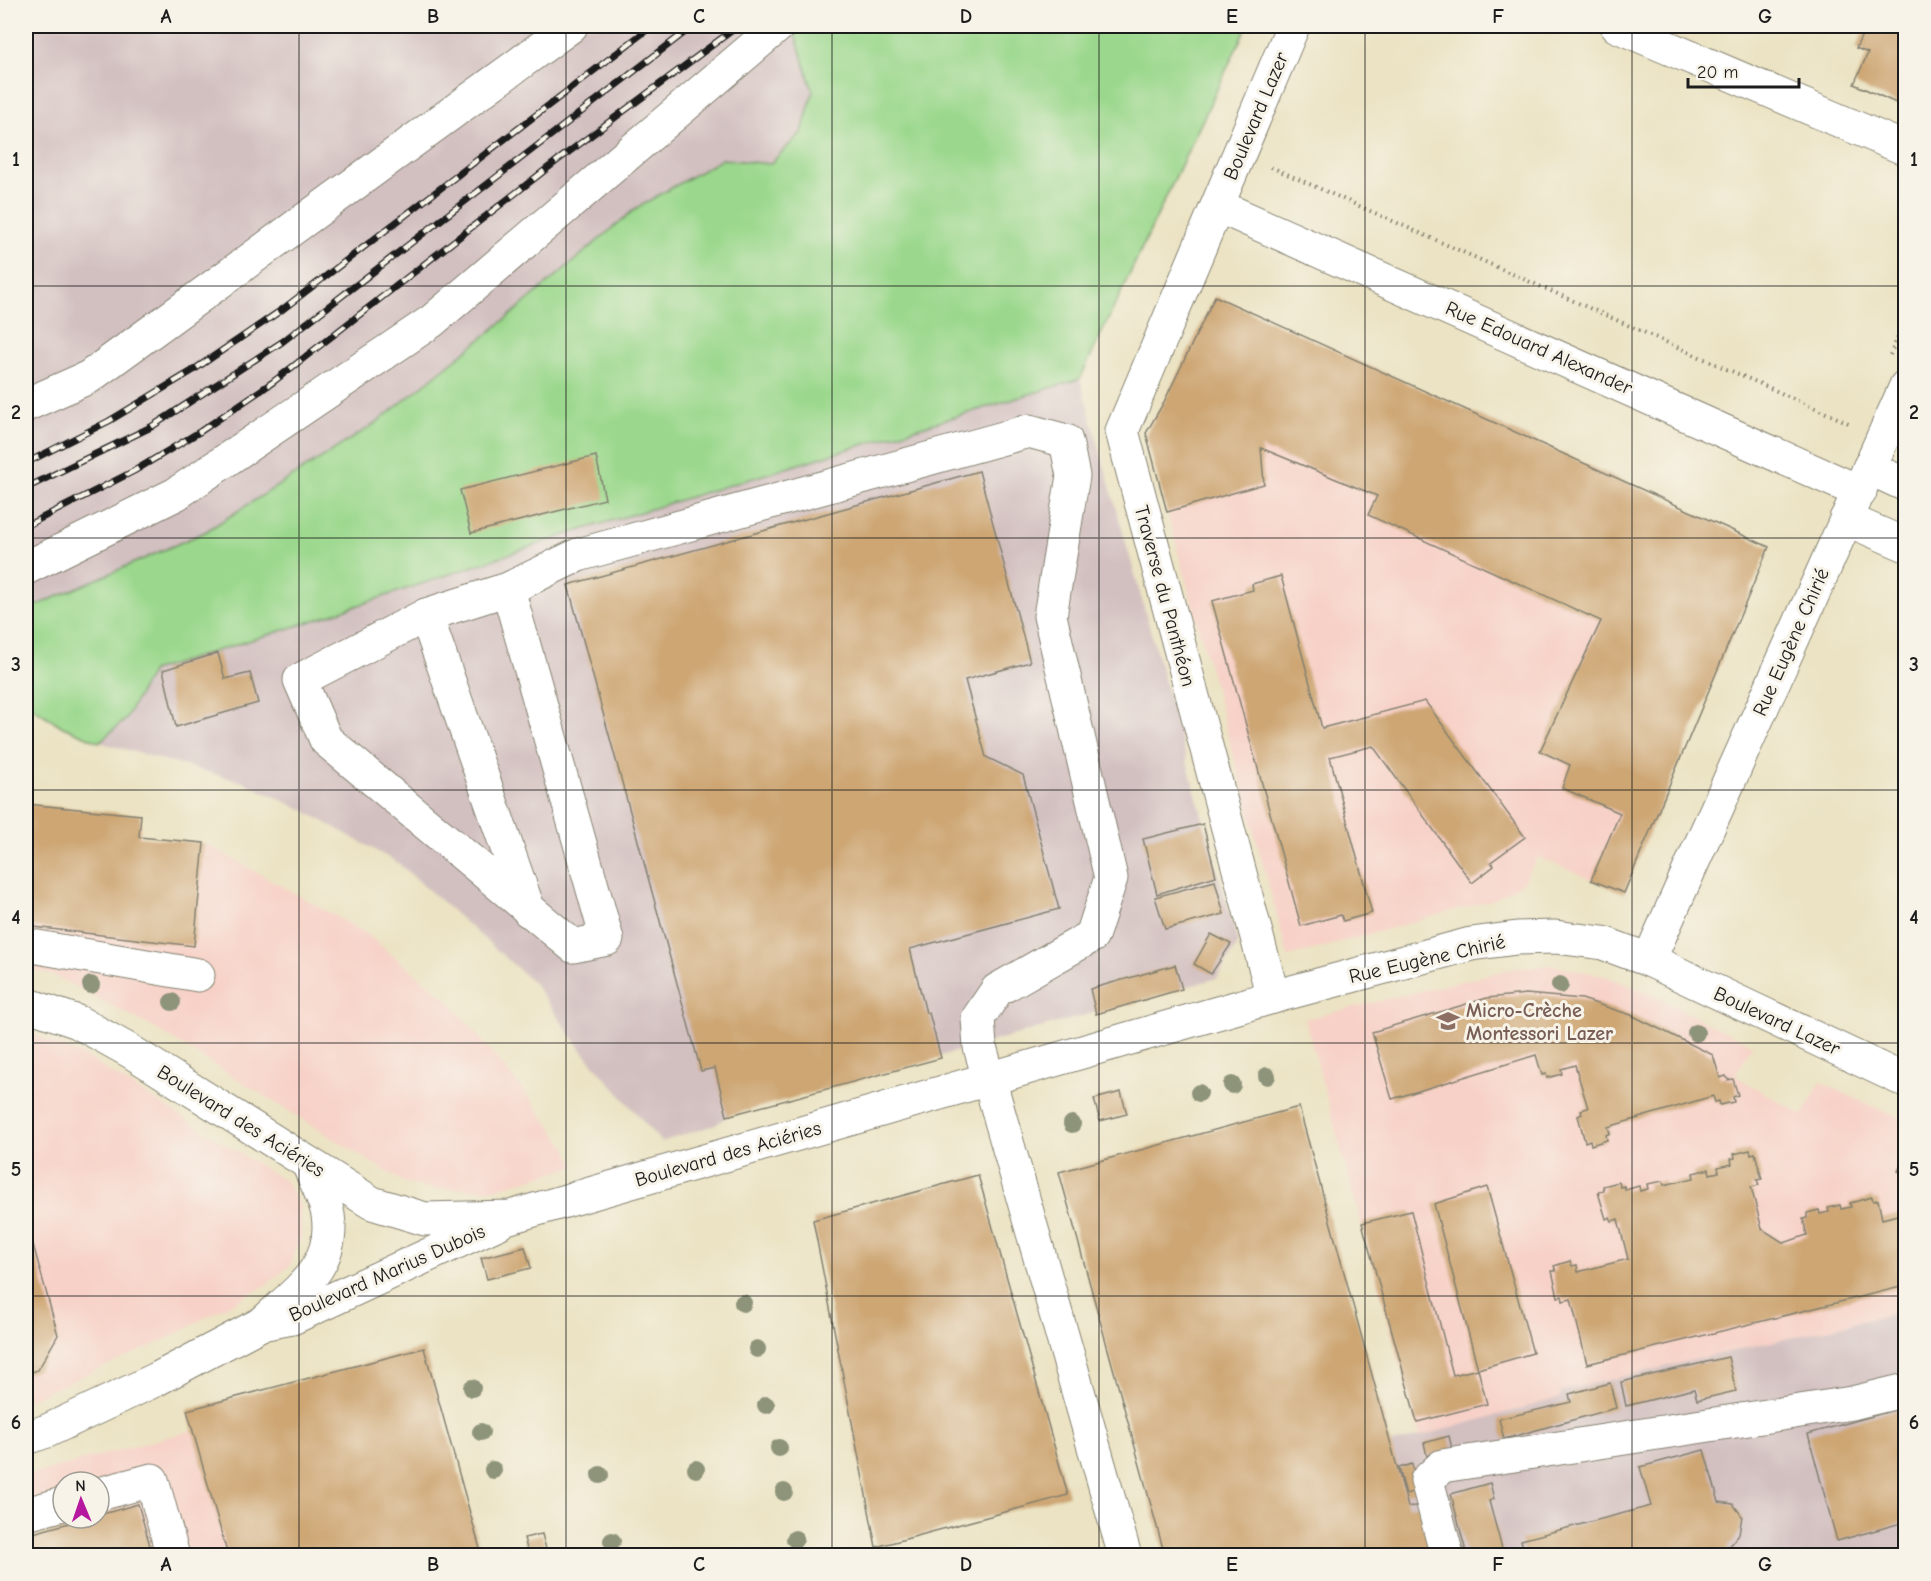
<svg xmlns="http://www.w3.org/2000/svg" width="1931" height="1581" viewBox="0 0 1931 1581" font-family="'Comic Neue',sans-serif">
	<rect width="100%" height="100%" fill="#f7f3e8"/>
	<filter id="ink" filterUnits="userSpaceOnUse"><feTurbulence type="fractalNoise" baseFrequency=".0167" numOctaves="2"/><feDisplacementMap in="SourceGraphic" scale="12" xChannelSelector="R" yChannelSelector="G"/><feConvolveMatrix kernelMatrix="1 2 1 2 8 2 1 2 1" color-interpolation-filters="sRGB"/></filter>
	<filter id="wash" filterUnits="userSpaceOnUse"><feTurbulence type="fractalNoise" baseFrequency=".008" numOctaves="4" result="noise"/><feDisplacementMap in="SourceGraphic" scale="24" xChannelSelector="R" yChannelSelector="G"/><feGaussianBlur stdDeviation="1.35" result="paint"/><feColorMatrix in="noise" values="0 0 0 0 0 0 0 0 0 0 0 0 0 0 0 0 0 1.4 0 .05"/><feComposite in="paint" operator="in"/></filter>
	<g filter="url(#wash)">
		<rect width="100%" height="100%" fill="#ebe3c3"/>
		<g fill="#f7d1c7" fill-rule="evenodd">
			<path d="M1215 296 1769 547 1624 893 1538 857 1522 883 1495 899 1288 957 1146 433 1164 402Z"/>
			<path d="M26 805 141 815 140 837 204 843 364 932 449 1001 534 1104 567 1149 575 1166 495 1189H435L405 1183 156 1029 57 977 26 967Z"/>
			<path d="M1550 965 1605 976 1652 995 1752 1045 1735 1076 1803 1115 1820 1082 1905 1121V1311L1561 1391V1398L1420 1437 1305 1019 1511 969Z"/>
			<path d="M26 1032 84 1056 286 1182 300 1206 301 1236 291 1264 268 1284 158 1343 26 1401Z"/>
			<path d="M193 1430 228 1555 26 1556V1476ZM63 1482H99V1518H63Z"/>
		</g>
		<g fill="#d2bfc0">
			<path d="M26 26H806L795 35 813 92 802 132 770 164 722 159 636 208 507 318 376 423 205 532 26 610Z"/>
			<path d="M1080 379 1238 944 1217 978 727 1116 717 1124 661 1142 580 1048 533 982 398 863 303 810 243 782 99 742 125 720 152 671 303 624 568 534Z"/>
			<path d="M1905 1311V1555H1421L1391 1444 1560 1398 1561 1391Z"/>
		</g>
		<path fill="#9bd88d" stroke="#5c7a54" stroke-width="1.5" d="M806 26H1247L1080 379 568 534 303 624 152 671 125 720 99 742 63 727 27 704 26 610 205 532 376 423 507 318 636 208 722 159 770 164 802 132 813 92 795 34Z"/>
		<g id="blocks">
			<g fill="#cda673">
				<path d="M1866 26H1905V107L1854 84 1868 53 1856 48Z"/>
				<path d="M1215 296 1769 547 1624 893 1591 880 1620 813 1562 788 1570 765 1540 751 1601 621 1368 515 1377 496 1261 448 1264 484 1167 512 1146 433 1164 402Z"/>
				<path d="M596 456 605 499 471 533 460 490Z"/>
				<path d="M979 471 1030 662 965 680 986 757 1023 775 1059 909 910 949 926 1013H929L941 1058 727 1116 715 1068 701 1071 568 585Z"/>
				<path d="M1281 576 1322 728 1425 701 1525 837 1491 862 1494 866 1472 883 1373 746 1330 757 1372 913 1343 921 1341 915 1301 926 1212 601 1253 590 1252 584Z"/>
				<path d="M218 653 225 679 250 673 258 703 176 727 163 670Z"/>
				<path d="M26 804 141 815 139 837 204 843 194 946 26 926Z"/>
				<path d="M1203 824 1216 876 1157 894 1143 839Z"/>
				<path d="M1215 881 1224 914 1165 929 1155 897Z"/>
				<path d="M1211 934 1231 944 1211 974 1194 964Z"/>
				<path d="M1175 965 1182 989 1096 1014 1090 989Z"/>
				<path d="M1526 994 1582 999 1631 1015 1713 1055 1720 1078 1726 1076 1728 1080 1733 1079 1738 1095 1733 1097 1734 1102 1720 1105 1719 1101 1715 1102 1713 1096 1608 1127 1610 1133 1606 1135 1607 1140 1591 1145 1590 1140 1585 1142 1578 1116 1582 1114 1581 1110 1588 1108 1575 1065 1561 1069 1562 1074 1547 1078 1546 1074 1542 1075 1536 1055 1392 1099 1372 1032 1487 998Z"/>
				<path d="M1121 1092 1127 1114 1100 1121 1094 1099Z"/>
				<path d="M1299 1107 1408 1507 1421 1505 1433 1556H1165L1059 1172Z"/>
				<path d="M1750 1150 1751 1154 1755 1153 1762 1179 1757 1180 1759 1185 1751 1187 1762 1229 1784 1243 1807 1235 1803 1219 1807 1218V1213L1819 1210 1820 1214 1829 1212 1828 1208 1840 1205 1841 1209 1851 1207 1850 1203 1872 1197 1873 1201 1878 1200 1882 1219 1905 1213V1286L1587 1364 1571 1299 1563 1301 1562 1296 1558 1297 1552 1271H1556L1554 1266 1570 1261 1572 1266 1577 1265 1578 1272 1628 1259 1618 1219 1612 1221 1610 1217 1606 1219 1598 1192 1604 1191 1603 1186 1619 1182 1620 1187 1624 1186 1625 1190 1639 1186 1640 1191 1648 1189 1647 1184 1663 1181 1664 1185 1694 1178 1693 1173 1709 1169 1710 1174 1719 1172 1718 1167 1732 1164 1731 1159 1735 1158 1734 1154Z"/>
				<path d="M1905 1157V1180L1901 1178 1903 1173 1898 1171Z"/>
				<path d="M978 1175 1068 1495 876 1547 813 1220Z"/>
				<path d="M1487 1187 1533 1353 1478 1369 1434 1204Z"/>
				<path d="M1411 1211 1453 1375 1478 1369 1487 1404 1417 1422 1362 1223Z"/>
				<path d="M26 1219 58 1335 38 1370 26 1374Z"/>
				<path d="M525 1247 531 1268 487 1279 481 1258Z"/>
				<path d="M424 1348 482 1556H228L187 1410Z"/>
				<path d="M1728 1357 1736 1391 1697 1400 1694 1389 1626 1406 1621 1382Z"/>
				<path d="M1610 1383 1616 1408 1504 1439 1499 1419 1571 1402 1569 1394Z"/>
				<path d="M1905 1407V1522L1837 1541 1808 1434Z"/>
				<path d="M1449 1436 1452 1449 1427 1456 1424 1443Z"/>
				<path d="M1704 1450 1719 1502 1733 1504 1742 1516 1739 1534 1728 1547 1731 1556H1525L1521 1540 1651 1506 1640 1467Z"/>
				<path d="M1412 1464 1418 1490 1406 1494 1399 1468Z"/>
				<path d="M1490 1483 1494 1499 1489 1501 1504 1556H1467L1451 1494Z"/>
				<path d="M138 1504 153 1556H26V1535L87 1518H99V1515Z"/>
				<path d="M542 1534 548 1556H529L524 1538Z"/>
			</g>
		</g>
	</g>
	<g filter="url(#ink)">
		<use href="#blocks" fill-opacity="0" stroke="#848070" stroke-width="1.5"/>
		<g fill="none" stroke-linecap="round" stroke-linejoin="round">
			<g stroke="#848070" stroke-width="35">
				<g id="minor">
					<path d="M1617 26 1906 149"/>
					<path d="M1218 206 1860 492"/>
					<path d="M26 405 89 377 571 26"/>
					<path d="M1869 468 1906 485"/>
					<path d="M1846 519 1906 545"/>
					<path d="M26 568 176 494 432 321 778 26"/>
					<path d="M508 589 607 939 573 946 326 740 300 680 426 615 508 589 578 555 1029 431 1066 441 1073 476 1050 616 1111 878 1092 936 997 990 978 1018 980 1047 1125 1556"/>
					<path d="M426 615 529 911"/>
					<path d="M26 945 198 975"/>
					<path d="M1649 960 1906 386"/>
					<path d="M1273 997 1122 431 1293 26"/>
					<path d="M26 1004 78 1022 130 1051 372 1203 425 1219 510 1217 1273 997 1471 944 1517 938 1555 937 1603 943 1649 960 1906 1081"/>
					<path d="M263 1323C296 1291 336 1267 328 1215 325 1197 314 1179 308 1163"/>
					<path d="M26 1438 47 1431 157 1379 261 1324 292 1318 500 1222"/>
					<path d="M99 1494 152 1480 173 1556"/>
					<path d="M26 1514 63 1504"/>
					<path d="M1447 1556 1427 1480 1442 1466 1852 1403 1906 1390"/>
				</g>
			</g>
			<g stroke="#848070" stroke-width="4" stroke-dasharray="1.5 4.5" stroke-linecap="butt">
				<path d="M1271 167 1851 424"/>
				<path d="M1890 355 1906 319"/>
			</g>
			<use href="#minor" stroke="#fff" stroke-width="33"/>
			<g stroke="#1c1c1c" stroke-width="7">
				<g id="rail">
					<path d="M26 463 109 421 192 371 283 309 652 26"/>
					<path d="M26 488 151 427 282 342 693 26"/>
					<path d="M26 526 134 471 201 431 273 382 558 160 738 26"/>
				</g>
			</g>
			<use href="#rail" stroke="#f7f3e8" stroke-width="4.5" stroke-dasharray="14" stroke-linecap="butt"/>
		</g>
		<g fill="#8e947a">
			<circle cx="91" cy="985" r="9"/>
			<circle cx="1560" cy="985" r="9"/>
			<circle cx="172" cy="1002" r="9"/>
			<circle cx="1696" cy="1033" r="9"/>
			<circle cx="1267" cy="1076" r="9"/>
			<circle cx="1232" cy="1085" r="9"/>
			<circle cx="1199" cy="1093" r="9"/>
			<circle cx="1072" cy="1124" r="9"/>
			<circle cx="743" cy="1303" r="9"/>
			<circle cx="757" cy="1349" r="9"/>
			<circle cx="472" cy="1388" r="9"/>
			<circle cx="766" cy="1405" r="9"/>
			<circle cx="481" cy="1432" r="9"/>
			<circle cx="779" cy="1448" r="9"/>
			<circle cx="696" cy="1469" r="9"/>
			<circle cx="493" cy="1470" r="9"/>
			<circle cx="600" cy="1475" r="9"/>
			<circle cx="784" cy="1492" r="9"/>
			<circle cx="795" cy="1539" r="9"/>
			<circle cx="612" cy="1541" r="9"/>
		</g>
	</g>
	<path fill="none" stroke="#1c1c1c" stroke-width="1.5" stroke-opacity="0.55" d="M299 26V1556M566 26V1556M832 26V1556M1099 26V1556M1365 26V1556M1632 26V1556M26 286H1906M26 538H1906M26 790H1906M26 1043H1906M26 1296H1906"/>
	<defs>
		<g id="school-bare" transform="scale(1.8)"><path d="M0-5L7-2L0 1L-7-2ZM-4 1L0 2.5L4 1V4Q0 6-4 4Z" fill="#8d6e63" stroke="#f7f3e8" stroke-width="2.5" paint-order="stroke"/></g>
	</defs>
	<g fill-rule="evenodd">
		<use href="#school-bare" x="1448" y="1021"/>
	</g>
	<g text-anchor="middle" dominant-baseline="central" stroke-width="6" stroke-linejoin="round" paint-order="stroke">
		<g font-size="20" fill="#1c1c1c" stroke="#f7f3e8">
			<text transform="translate(1256 116) rotate(-67)">Boulevard Lazer</text>
			<text transform="translate(1539 348) rotate(24)">Rue Edouard Alexander</text>
			<text transform="translate(1165 596) rotate(75)">Traverse du Panthéon</text>
			<text transform="translate(1791 642) rotate(-66)">Rue Eugène Chirié</text>
			<text transform="translate(1427 959) rotate(-13)">Rue Eugène Chirié</text>
			<text transform="translate(1777 1021) rotate(25)">Boulevard Lazer</text>
			<text transform="translate(241 1121) rotate(32)">Boulevard des Aciéries</text>
			<text transform="translate(728 1154) rotate(-16)">Boulevard des Aciéries</text>
			<text transform="translate(387 1273) rotate(-24)">Boulevard Marius Dubois</text>
		</g>
		<g font-size="20" font-weight="bold" fill="#785e54" stroke="#f7f3e8" text-anchor="start">
			<text x="1466" y="1010">Micro-Crèche<tspan x="1466" dy="23">Montessori Lazer</tspan></text>
		</g>
	</g>
	<rect width="1931" height="1581" fill="none" stroke="#f7f3e8" stroke-width="66"/>
	<g transform="translate(81 1500) rotate(358)"><circle r="28" fill="#f7f3e8" stroke="#9f9d96" stroke-width="1.5"/>
	<path d="M0-4.5L10 22L0 15L-10 22Z" fill="#b5179e"/>
	<text y="-9" font-size="16" font-weight="bold" text-anchor="middle" fill="#1c1c1c">N</text>
	</g>
	<path d="M1688 78v9h111v-9" fill="none" stroke="#1c1c1c" stroke-width="3"/>
	<text x="1697" y="78" font-size="18" fill="#1c1c1c" stroke="#f7f3e8" stroke-width="4.5" paint-order="stroke">20 m</text>
	<rect x="33" y="33" width="1865" height="1515" fill="none" stroke="#1c1c1c" stroke-width="2"/>
	<g font-size="20" text-anchor="middle" font-weight="bold" fill="#1c1c1c">
		<text x="166" y="23">A</text>
		<text x="433" y="23">B</text>
		<text x="699" y="23">C</text>
		<text x="966" y="23">D</text>
		<text x="1232" y="23">E</text>
		<text x="1498" y="23">F</text>
		<text x="1765" y="23">G</text>
		<text x="16" y="166">1</text>
		<text x="1914" y="166">1</text>
		<text x="16" y="419">2</text>
		<text x="1914" y="419">2</text>
		<text x="16" y="671">3</text>
		<text x="1914" y="671">3</text>
		<text x="16" y="924">4</text>
		<text x="1914" y="924">4</text>
		<text x="16" y="1176">5</text>
		<text x="1914" y="1176">5</text>
		<text x="16" y="1429">6</text>
		<text x="1914" y="1429">6</text>
		<text x="166" y="1571">A</text>
		<text x="433" y="1571">B</text>
		<text x="699" y="1571">C</text>
		<text x="966" y="1571">D</text>
		<text x="1232" y="1571">E</text>
		<text x="1498" y="1571">F</text>
		<text x="1765" y="1571">G</text>
	</g>
</svg>
